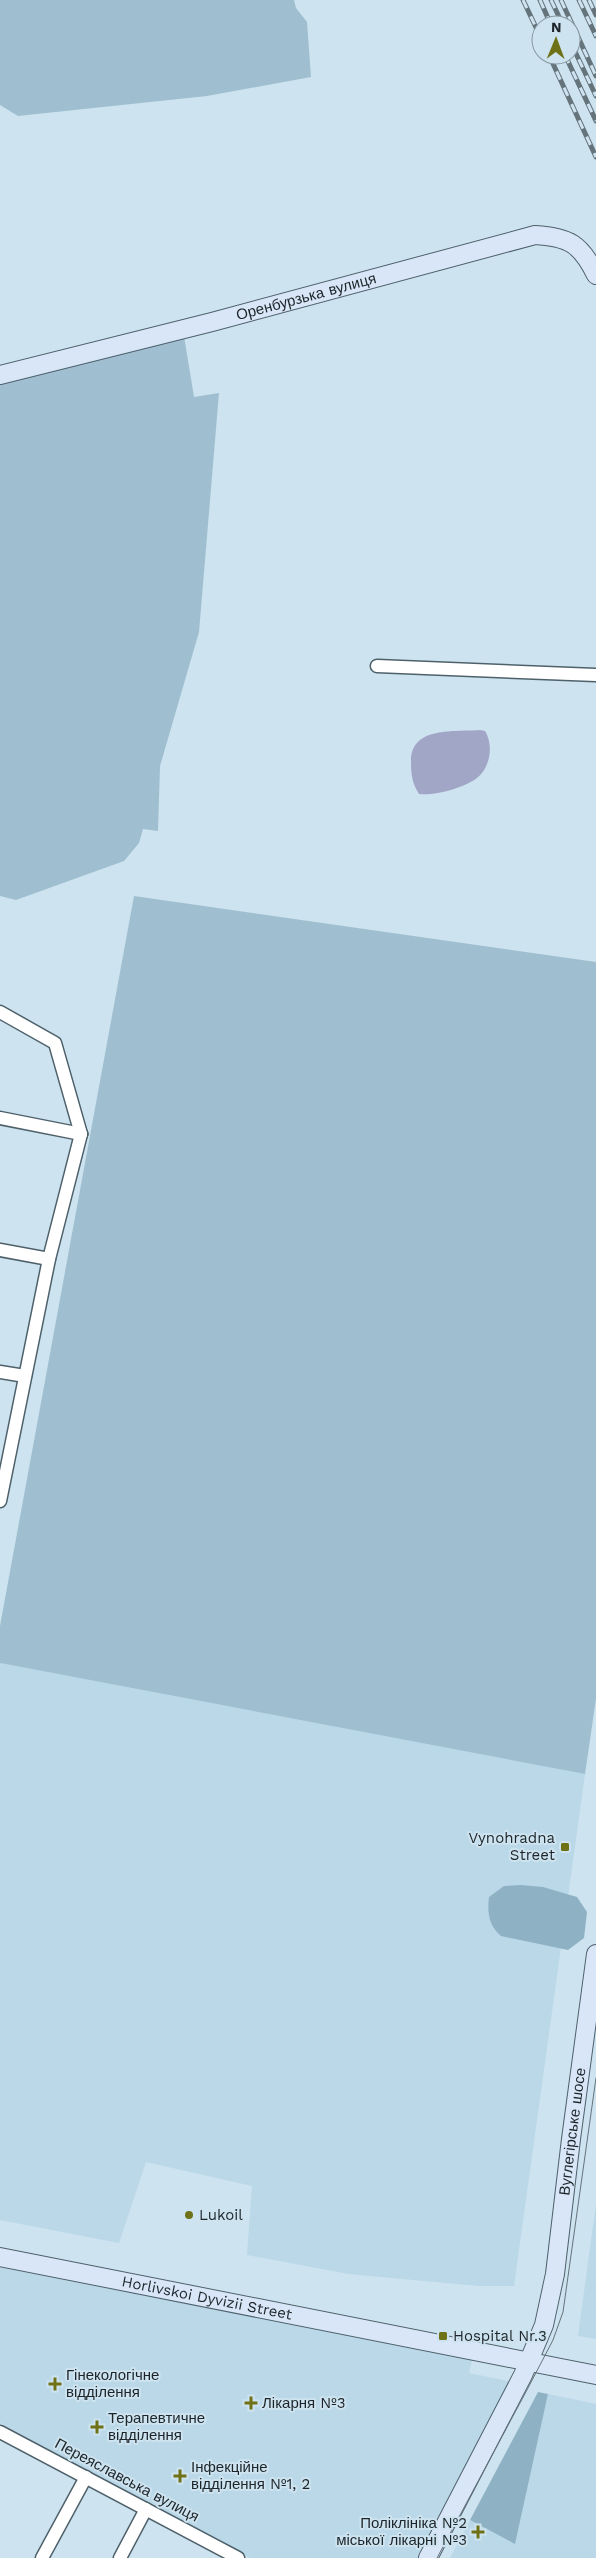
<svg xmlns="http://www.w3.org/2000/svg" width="596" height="2558" viewBox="0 0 596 2558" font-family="'Work Sans',sans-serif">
	<rect width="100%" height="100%" fill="#cde3ef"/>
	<g fill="#bad8e8">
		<path d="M0 1663 585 1774 514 2286H479L348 2274 247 2255 252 2186 146 2162 119 2243 0 2220Z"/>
		<path d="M596 2204V2339L578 2336Z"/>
		<path d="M0 2267 472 2360 469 2373 513 2382 421 2558H250L0 2423Z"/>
		<path d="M548 2394 596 2404V2558H450L470 2520 515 2543Z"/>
	</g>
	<g fill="#9fbfd0">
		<path d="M0 0H294L296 8 307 22 311 77 207 96 18 116 0 105Z"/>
		<path d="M184 336 194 397 219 393 199 632 160 766 158 831 143 829 139 843 124 861 16 900 0 896V384Z"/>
		<path d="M134 896 596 962V1699L585 1774 0 1663V1626Z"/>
	</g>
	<g fill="#8eb2c4">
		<path d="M521 1885 543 1887 577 1897 587 1912 584 1938 568 1950 501 1936C489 1926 487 1913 489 1897L504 1886Z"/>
		<path d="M538 2392 548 2394 515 2544 470 2520Z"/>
	</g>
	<path fill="#a1a5c6" d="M480 730 485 731C494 745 490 768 477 778 464 788 435 796 419 794 412 783 411 774 411 761 411 726 455 732 480 730Z"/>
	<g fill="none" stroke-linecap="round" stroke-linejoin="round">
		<g stroke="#4e616b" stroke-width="15">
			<g id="street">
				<path d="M377 666 596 675"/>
				<path d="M0 1012 55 1043 81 1134"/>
				<path d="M0 1118 81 1134"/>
				<path d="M0 1250 49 1259"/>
				<path d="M0 1372 25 1376"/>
				<path d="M0 1501 49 1259 81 1134"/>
				<path d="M0 2432 238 2558"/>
				<path d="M42 2558 86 2477"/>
				<path d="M120 2558 146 2509"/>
			</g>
		</g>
		<g stroke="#4e616b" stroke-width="20">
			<g id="secondary">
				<path id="s1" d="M0 375 212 322 535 235C569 237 581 244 596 275"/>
				<path id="s2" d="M0 2257 596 2375"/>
				<path id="s3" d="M428 2558 523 2375 544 2325 555 2274 571 2139 596 1954"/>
			</g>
		</g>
		<use href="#street" stroke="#fff" stroke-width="12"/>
		<use href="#secondary" stroke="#d8e6f7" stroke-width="18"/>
		<path stroke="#65737b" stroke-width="1" d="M437 2558 528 2388 553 2340 563 2312 596 2078"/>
		<g stroke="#65737b" stroke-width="5">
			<g id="rail">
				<path d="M523 0 541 38"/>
				<path d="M540 0 551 25"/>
				<path d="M551 0 563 25"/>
				<path d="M561 0 596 76"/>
				<path d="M579 0 596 36"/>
				<path d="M589 0 596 15"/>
				<path d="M571 43 596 96"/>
				<path d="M549 55 596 157"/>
				<path d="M565 55 596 121"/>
			</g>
		</g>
		<use href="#rail" stroke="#cde3ef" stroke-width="3" stroke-dasharray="9" stroke-linecap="butt"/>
	</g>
	<g fill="#6f7116" stroke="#cde3ef" stroke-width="2">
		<rect x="560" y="1842" width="10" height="10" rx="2.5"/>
		<circle cx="189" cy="2215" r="5"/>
		<rect x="438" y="2331" width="10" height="10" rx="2.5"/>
		<path d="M52.5 2376.5h5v5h5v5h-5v5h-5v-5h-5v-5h5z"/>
		<path d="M248.5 2395.5h5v5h5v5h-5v5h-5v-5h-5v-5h5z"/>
		<path d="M94.5 2419.5h5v5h5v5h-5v5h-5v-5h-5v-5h5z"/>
		<path d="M177.5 2468.5h5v5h5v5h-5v5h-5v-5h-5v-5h5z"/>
		<path d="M475.5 2524.5h5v5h5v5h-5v5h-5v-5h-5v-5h5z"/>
	</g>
	<g text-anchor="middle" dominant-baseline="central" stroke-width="4" stroke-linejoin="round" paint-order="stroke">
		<g font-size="15" fill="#1d252a" stroke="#cde3ef">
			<text stroke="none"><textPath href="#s1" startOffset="316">Оренбурзька вулиця</textPath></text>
			<text stroke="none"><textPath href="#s3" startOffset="456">Вуглегірське шосе</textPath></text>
			<text stroke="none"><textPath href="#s2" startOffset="211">Horlivskoi Dyvizii Street</textPath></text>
			<text transform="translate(127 2480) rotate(28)">Переяславська вулиця</text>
		</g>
		<g font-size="15" fill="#1d252a" stroke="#cde3ef" text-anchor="start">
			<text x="555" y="1838" text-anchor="end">Vynohradna<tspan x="555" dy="17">Street</tspan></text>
			<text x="199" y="2215">Lukoil</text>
			<text x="453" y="2336">Hospital Nr.3</text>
			<text x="66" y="2375">Гінекологічне<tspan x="66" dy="17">відділення</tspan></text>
			<text x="262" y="2403">Лікарня №3</text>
			<text x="108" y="2418">Терапевтичне<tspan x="108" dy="17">відділення</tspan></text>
			<text x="191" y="2467">Інфекційне<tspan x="191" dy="17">відділення №1, 2</tspan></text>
			<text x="467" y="2523" text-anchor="end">Поліклініка №2<tspan x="467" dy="17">міської лікарні №3</tspan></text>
		</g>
	</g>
	<g transform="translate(556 40) rotate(1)"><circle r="24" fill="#cde3ef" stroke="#8797a0"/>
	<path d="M0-4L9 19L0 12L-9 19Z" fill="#6f7116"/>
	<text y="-8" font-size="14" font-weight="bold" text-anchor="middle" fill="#1d252a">N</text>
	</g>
</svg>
